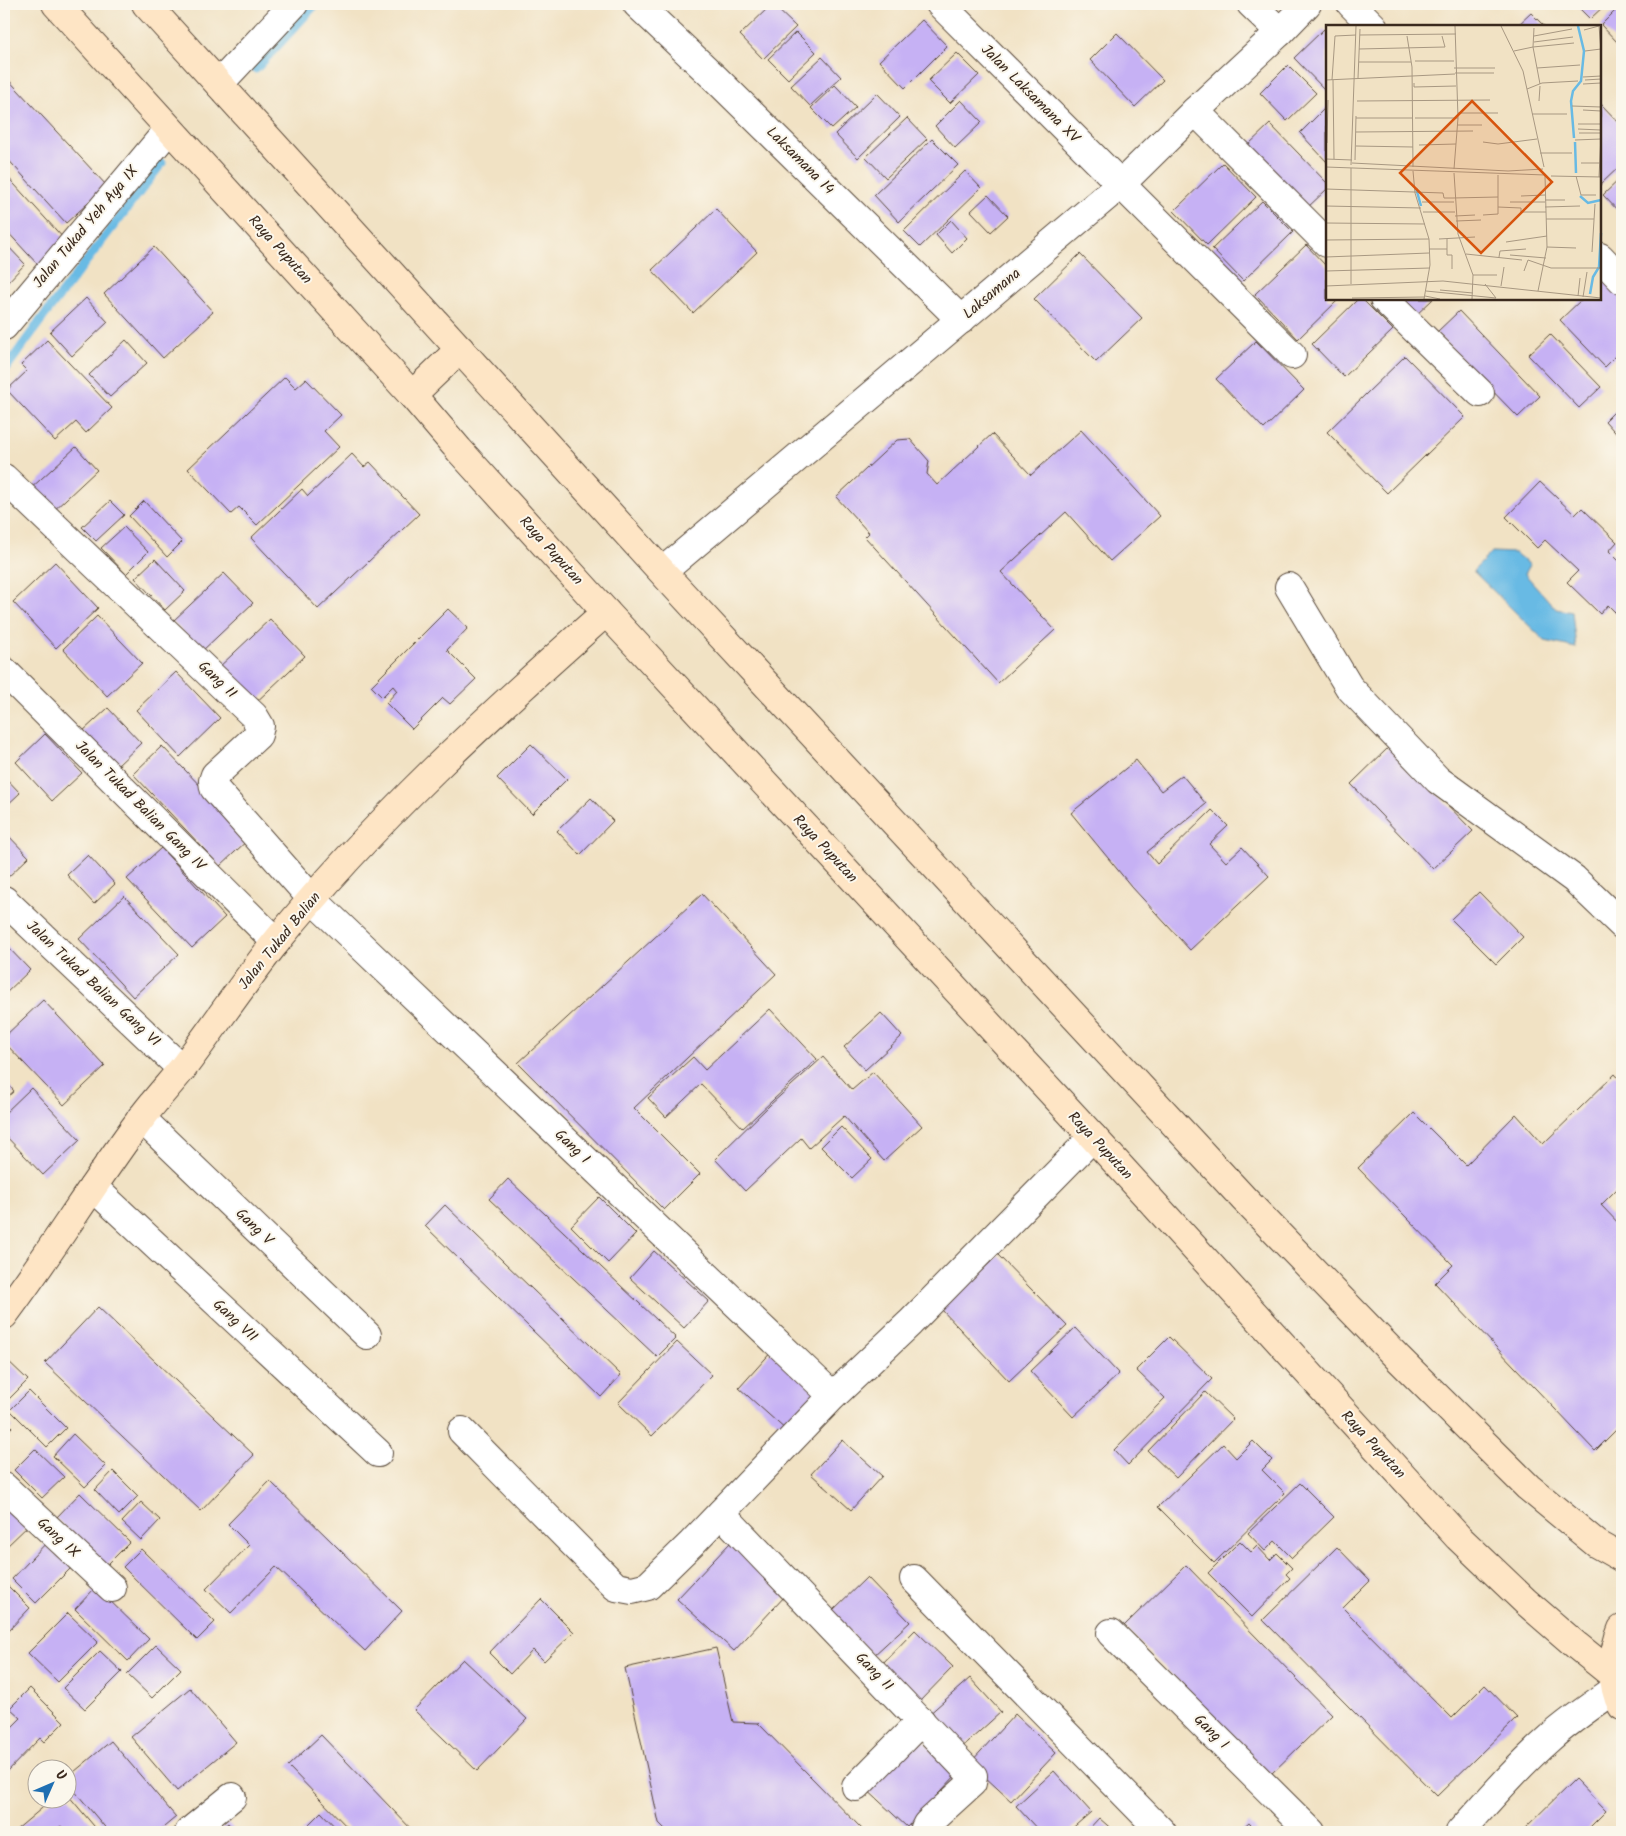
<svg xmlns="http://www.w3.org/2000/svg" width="1626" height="1836" viewBox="0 0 1626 1836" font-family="Kalam,sans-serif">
	<rect width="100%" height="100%" fill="#fbf7ec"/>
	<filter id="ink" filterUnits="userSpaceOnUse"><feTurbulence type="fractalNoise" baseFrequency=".02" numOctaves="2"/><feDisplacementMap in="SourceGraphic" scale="10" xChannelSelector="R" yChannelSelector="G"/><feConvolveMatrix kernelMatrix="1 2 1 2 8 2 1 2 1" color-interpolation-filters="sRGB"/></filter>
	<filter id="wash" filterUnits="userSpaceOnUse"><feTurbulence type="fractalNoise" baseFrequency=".0096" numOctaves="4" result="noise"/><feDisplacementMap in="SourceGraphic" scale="20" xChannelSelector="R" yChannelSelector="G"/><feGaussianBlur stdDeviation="1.12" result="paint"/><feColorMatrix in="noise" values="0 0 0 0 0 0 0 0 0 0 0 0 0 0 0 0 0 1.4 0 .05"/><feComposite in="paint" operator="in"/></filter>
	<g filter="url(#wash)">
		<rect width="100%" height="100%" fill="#f1e2c4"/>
		<path fill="#68bae4" stroke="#527281" d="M1492 552 1515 553 1530 565 1525 574 1556 609 1572 612 1576 648 1545 641 1473 571Z"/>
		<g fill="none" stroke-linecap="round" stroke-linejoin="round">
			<g stroke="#68bae4" stroke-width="9">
				<path d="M256 69 316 4"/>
				<path d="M4 371 41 320 162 163"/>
			</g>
		</g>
		<g id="blocks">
			<g fill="#c6b1f4">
				<path d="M772 4 796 27 763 59 740 35Z"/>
				<path d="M1575 4H1606L1590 19Z"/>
				<path d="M1619 7 1622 10V39L1618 43 1601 25Z"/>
				<path d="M1531 13 1544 26H1517Z"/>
				<path d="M922 20 947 46 905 88 879 61Z"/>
				<path d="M1324 29 1327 33V92L1294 58Z"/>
				<path d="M796 32 816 52 788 79 768 59Z"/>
				<path d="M1117 33 1163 80 1135 107 1090 60Z"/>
				<path d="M957 53 979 75 950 103 928 81Z"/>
				<path d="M822 57 841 77 810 106 791 86Z"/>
				<path d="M1288 65 1316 93 1287 121 1260 93Z"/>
				<path d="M4 75 107 186 66 223 4 155Z"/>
				<path d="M835 85 856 107 832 129 811 108Z"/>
				<path d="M877 93 900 117 858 158 835 134Z"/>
				<path d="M961 100 982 122 955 148 935 126Z"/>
				<path d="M1600 103 1622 126V164L1600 185Z"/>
				<path d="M1327 106V162L1300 133Z"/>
				<path d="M907 118 927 139 886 178 866 157Z"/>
				<path d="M1270 124 1327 183V189L1306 209 1246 147Z"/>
				<path d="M932 139 958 165 899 222 874 195Z"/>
				<path d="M1223 163 1256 197 1207 245 1174 211Z"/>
				<path d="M965 171 981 188 920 247 904 231Z"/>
				<path d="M4 173 66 241 39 266 4 228Z"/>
				<path d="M1622 177V215L1603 195Z"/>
				<path d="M988 195 1008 216 991 232 971 211Z"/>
				<path d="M1262 201 1293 232 1243 281 1212 249Z"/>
				<path d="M716 209 757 252 693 313 652 270Z"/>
				<path d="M951 220 967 238 952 253 936 235Z"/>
				<path d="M4 242 25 264 4 286Z"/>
				<path d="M1306 245 1327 267V299H1339L1298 339 1255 294Z"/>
				<path d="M154 247 213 312 163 358 104 294Z"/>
				<path d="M1080 254 1142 318 1096 362 1034 299Z"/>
				<path d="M1603 278 1622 297V350L1605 367 1560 320 1582 299H1600V281Z"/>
				<path d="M86 298 108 322 72 356 50 332Z"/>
				<path d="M1358 299H1362L1393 330 1344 377 1312 344Z"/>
				<path d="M1396 299H1433L1414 317Z"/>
				<path d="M1459 311 1540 396 1518 417 1436 333Z"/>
				<path d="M1550 334 1601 387 1579 408 1528 355Z"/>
				<path d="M47 340 112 408 86 433 76 422 55 441 7 390 27 371 21 365Z"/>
				<path d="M126 340 147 363 110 397 89 375Z"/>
				<path d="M1256 341 1304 390 1264 429 1216 379Z"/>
				<path d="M1405 356 1465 417 1387 493 1327 432Z"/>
				<path d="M285 377 296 388 306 379 341 415 324 431 339 447 257 525 239 507 231 514 188 469Z"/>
				<path d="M1622 404V440L1605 421Z"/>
				<path d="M1081 430 1160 516 1110 561 1066 512 1001 572 1055 630 998 683 865 537 869 533 836 497 897 440 910 439 929 461 927 474 937 485 992 434 1031 475Z"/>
				<path d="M76 447 97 470 51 513 29 490Z"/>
				<path d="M352 454 364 467 370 462 419 514 318 609 251 538 302 489 308 496Z"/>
				<path d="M1540 482 1575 515 1582 508 1617 542 1609 551 1622 564V619L1608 605 1600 614 1567 582 1578 571 1545 540 1537 548 1506 517Z"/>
				<path d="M110 501 124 515 96 541 82 527Z"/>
				<path d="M144 501 182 542 167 557 129 516Z"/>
				<path d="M124 527 148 552 126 574 101 548Z"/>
				<path d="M155 559 185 591 165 610 135 578Z"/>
				<path d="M55 562 98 608 56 648 13 602Z"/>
				<path d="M224 573 253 603 201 652 173 621Z"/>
				<path d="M448 609 468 628 447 650 476 679 450 704 443 698 412 729 386 703 397 691 393 686 382 697 371 686Z"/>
				<path d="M97 616 142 663 107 696 63 649Z"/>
				<path d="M270 619 305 656 251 707 216 670Z"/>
				<path d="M176 672 220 718 180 757 136 710Z"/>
				<path d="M108 708 141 743 115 768 82 732Z"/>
				<path d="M45 734 82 773 52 801 16 762Z"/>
				<path d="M531 744 567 779 532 814 497 778Z"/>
				<path d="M162 746 250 838 220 866 133 774Z"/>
				<path d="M1390 746 1473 831 1433 869 1351 784Z"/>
				<path d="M1136 760 1161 791 1182 775 1206 804 1147 852 1157 864 1212 810 1228 826 1209 844 1226 862 1242 847 1269 876 1190 950 1131 886 1071 813Z"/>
				<path d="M4 776 20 793 4 808Z"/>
				<path d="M591 798 613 821 580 855 557 831Z"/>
				<path d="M4 831 29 857 6 879 4 877Z"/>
				<path d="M161 848 225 917 192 948 127 879Z"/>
				<path d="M88 855 115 884 94 904 67 875Z"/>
				<path d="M1479 892 1523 937 1496 964 1451 919Z"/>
				<path d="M702 894 776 974 634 1108 700 1174 664 1210 518 1063Z"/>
				<path d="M124 896 179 954 133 997 79 939Z"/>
				<path d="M4 943 30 970 4 995Z"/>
				<path d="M43 1000 105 1066 64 1105 4 1042V1037Z"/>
				<path d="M770 1009 817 1059 743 1128 701 1084 666 1117 648 1098 693 1057 705 1070Z"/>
				<path d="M881 1013 902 1036 865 1070 844 1047Z"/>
				<path d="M823 1057 852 1090 873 1072 922 1126 884 1161 844 1116 809 1148 801 1138 745 1191 715 1159 770 1105Z"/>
				<path d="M1615 1074 1622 1082V1184L1601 1205 1622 1227V1424L1595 1451 1435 1283 1453 1265 1358 1168 1414 1113 1466 1165 1516 1114 1543 1144Z"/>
				<path d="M4 1080 14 1091 4 1100Z"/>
				<path d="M31 1088 80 1140 43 1175 4 1134V1114Z"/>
				<path d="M841 1127 872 1159 852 1178 821 1147Z"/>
				<path d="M508 1179 676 1338 657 1357 489 1199Z"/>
				<path d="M599 1197 636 1234 608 1263 571 1226Z"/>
				<path d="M445 1205 621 1375 601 1397 425 1226Z"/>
				<path d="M654 1251 709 1301 684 1328 630 1278Z"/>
				<path d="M998 1255 1067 1326 1009 1381 941 1309Z"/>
				<path d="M98 1307 254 1455 201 1511 45 1363Z"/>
				<path d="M1075 1328 1119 1374 1073 1417 1030 1371Z"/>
				<path d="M1169 1337 1212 1379 1128 1465 1114 1450 1165 1398 1136 1370Z"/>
				<path d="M677 1342 712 1375 652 1436 618 1403Z"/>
				<path d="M774 1349 822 1392 787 1431 739 1388Z"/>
				<path d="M4 1357 28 1380 6 1402 4 1399Z"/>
				<path d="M29 1391 66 1428 47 1447 10 1410Z"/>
				<path d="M1205 1392 1233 1419 1176 1478 1148 1451Z"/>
				<path d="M4 1418 12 1427 4 1435Z"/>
				<path d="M73 1434 106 1466 85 1487 53 1456Z"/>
				<path d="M842 1440 882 1476 851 1510 811 1474Z"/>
				<path d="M1253 1441 1272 1460 1262 1470 1285 1493 1214 1563 1158 1507 1223 1444 1236 1458Z"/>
				<path d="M35 1449 64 1477 42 1498 14 1470Z"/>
				<path d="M113 1471 138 1496 119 1515 95 1490Z"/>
				<path d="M270 1481 402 1611 365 1651 276 1567 231 1613 206 1589 249 1545 228 1524Z"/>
				<path d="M1300 1483 1334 1517 1292 1558 1275 1541 1265 1551 1248 1533Z"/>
				<path d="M80 1493 130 1542 105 1567 56 1518Z"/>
				<path d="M141 1502 160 1520 141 1540 122 1522Z"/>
				<path d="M14 1504 32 1522 5 1548 4 1547V1514Z"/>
				<path d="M49 1540 74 1565 36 1603 12 1579Z"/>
				<path d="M1240 1541 1251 1552 1257 1546 1270 1560 1277 1553 1292 1568 1286 1574 1290 1578 1252 1617 1208 1573Z"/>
				<path d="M730 1543 786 1595 734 1651 677 1599Z"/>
				<path d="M1337 1547 1370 1581 1343 1608 1452 1718 1485 1685 1517 1718 1437 1796 1263 1620Z"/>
				<path d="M141 1549 215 1622 197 1640 123 1567Z"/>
				<path d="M1186 1565 1332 1715 1270 1775 1124 1626Z"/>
				<path d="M867 1577 910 1622 873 1656 831 1612Z"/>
				<path d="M4 1582 30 1608 8 1631 4 1628Z"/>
				<path d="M96 1587 149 1639 128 1661 75 1609Z"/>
				<path d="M541 1599 574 1632 544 1661 533 1650 510 1674 489 1653Z"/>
				<path d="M68 1613 98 1642 58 1682 28 1653Z"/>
				<path d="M915 1630 953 1667 916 1705 878 1668Z"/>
				<path d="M156 1645 181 1669 152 1698 127 1674Z"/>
				<path d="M716 1648 733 1722 758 1723 863 1830 860 1832H668L659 1823 625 1668Z"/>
				<path d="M100 1651 122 1672 85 1709 63 1688Z"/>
				<path d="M463 1659 527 1719 477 1771 414 1710Z"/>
				<path d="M970 1678 1001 1712 958 1751 927 1716Z"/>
				<path d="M30 1688 64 1722 44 1742 40 1738 4 1775V1735L21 1718 10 1708Z"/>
				<path d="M190 1688 236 1742 177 1791 131 1737Z"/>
				<path d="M1015 1714 1056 1753 1011 1801 970 1763Z"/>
				<path d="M914 1733 958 1773 907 1827 864 1787Z"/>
				<path d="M321 1735 414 1832H352L288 1766Z"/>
				<path d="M111 1741 176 1817 158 1832H109L68 1783V1777Z"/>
				<path d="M1054 1771 1091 1812 1068 1832H1040L1016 1806Z"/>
				<path d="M1575 1779 1606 1811 1588 1829 1592 1832H1521Z"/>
				<path d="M68 1795 99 1832H66L61 1826 53 1832H17L16 1830 54 1798H68Z"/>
				<path d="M321 1812 340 1832H301Z"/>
				<path d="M1099 1818 1115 1832H1086Z"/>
				<path d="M228 1823 236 1832H218Z"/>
				<path d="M1249 1823 1258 1832H1239Z"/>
			</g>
		</g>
	</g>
	<g filter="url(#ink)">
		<use href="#blocks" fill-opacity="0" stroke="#564637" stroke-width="1"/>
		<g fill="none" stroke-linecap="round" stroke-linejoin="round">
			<g stroke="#564637" stroke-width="30">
				<g id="street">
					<path d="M637 4 716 79 961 320"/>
					<path d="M940 4 1292 355"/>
					<path d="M1251 4 1280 32"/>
					<path d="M1351 4 1373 26"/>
					<path d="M219 84 294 4"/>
					<path d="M1195 111 1327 243"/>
					<path d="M1600 257 1622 280"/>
					<path d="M1384 299 1480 393"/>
					<path d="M4 326 169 129"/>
					<path d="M4 478 254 716 260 726 258 735 215 775 213 781 214 788 312 899 833 1396"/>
					<path d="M663 571 1120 185 1195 111 1280 32 1307 4"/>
					<path d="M1289 587 1349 687 1438 780 1574 879 1622 925"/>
					<path d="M4 671 276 942"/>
					<path d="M4 900 182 1069"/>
					<path d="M141 1118 367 1335"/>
					<path d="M93 1187 378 1453"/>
					<path d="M462 1431 616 1587 632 1590 648 1586 692 1543 833 1396 910 1323 1093 1137"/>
					<path d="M4 1487 112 1588"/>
					<path d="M721 1513 970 1773 973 1776 972 1783 927 1824 925 1828 928 1832"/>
					<path d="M914 1579 1162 1832"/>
					<path d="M1111 1633 1311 1832"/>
					<path d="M856 1787 921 1721"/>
					<path d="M189 1832 232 1797"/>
					<path d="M1460 1832C1489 1800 1517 1767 1550 1738 1570 1720 1594 1704 1617 1688"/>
				</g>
			</g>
			<g stroke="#564637" stroke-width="30">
				<g id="secondary">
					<path d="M56 4 412 395 459 450 606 612 1093 1137 1458 1537 1525 1601 1577 1646 1613 1675"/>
					<path d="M146 4 675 586 1245 1200 1397 1357 1528 1487 1597 1544 1622 1558"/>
					<path d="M412 395 460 349"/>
					<path d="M4 1315C52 1251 93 1183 140 1120 153 1102 168 1086 182 1069 214 1027 243 983 276 942 374 820 490 715 606 612"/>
					<path d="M1622 1629C1612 1653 1610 1683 1622 1706"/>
				</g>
			</g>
			<use href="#street" stroke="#fff" stroke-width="28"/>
			<use href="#secondary" stroke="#fee5c5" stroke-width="28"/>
		</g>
	</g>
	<g text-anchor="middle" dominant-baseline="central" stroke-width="4" stroke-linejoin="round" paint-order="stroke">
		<g font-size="15" fill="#3b2a1e" stroke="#fbf7ec">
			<text transform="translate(1030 94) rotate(45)">Jalan Laksamana XV</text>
			<text transform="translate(800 161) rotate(45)">Laksamana 14</text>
			<text transform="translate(86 227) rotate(-50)">Jalan Tukad Yeh Aya IX</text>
			<text transform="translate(280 250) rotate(48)">Raya Puputan</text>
			<text transform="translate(992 294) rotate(-40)">Laksamana</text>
			<text transform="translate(551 551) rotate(48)">Raya Puputan</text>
			<text transform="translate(217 680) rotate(44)">Gang II</text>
			<text transform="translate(140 806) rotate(45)">Jalan Tukad Balian Gang IV</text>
			<text transform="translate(825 849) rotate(47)">Raya Puputan</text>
			<text transform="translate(280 941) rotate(-51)">Jalan Tukad Balian</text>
			<text transform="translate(93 984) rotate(43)">Jalan Tukad Balian Gang VI</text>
			<text transform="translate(1100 1146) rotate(47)">Raya Puputan</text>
			<text transform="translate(572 1147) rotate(44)">Gang I</text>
			<text transform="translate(254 1227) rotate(44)">Gang V</text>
			<text transform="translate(235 1321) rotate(43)">Gang VII</text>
			<text transform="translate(1373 1445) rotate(47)">Raya Puputan</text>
			<text transform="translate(58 1538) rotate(43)">Gang IX</text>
			<text transform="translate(874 1672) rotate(46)">Gang II</text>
			<text transform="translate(1211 1732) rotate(45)">Gang I</text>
		</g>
	</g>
	<g transform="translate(1326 25)">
		<rect width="275" height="275" fill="#f1e2c4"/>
		<path fill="none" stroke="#68bae4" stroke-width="2.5" d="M248 113 245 76 247 66 255 56 258 26 252 1M249 117 250 148M90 163 95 181M254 171 262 178 275 175M264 269 267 252 273 242 275 208"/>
		<path fill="none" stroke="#a89882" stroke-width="1" d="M175 1 197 46 218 142M273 1 275 26M208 3 207 22 248 18M258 5 273 1M34 10 130 9M81 11 86 42 87 142M208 11 246 4M208 17 247 12M33 24 119 22 116 11M188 26 207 22 214 59M259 26 275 24M89 36H128M33 37H85M128 43H169M211 43 254 40M129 48H168M257 52 275 51M32 53 34 4M0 55 129 49M6 55 9 11 30 10M7 55 8 134M259 55 275 54M88 58V62L130 61M257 59 275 58M201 64 216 58 252 56M31 76 164 75M213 76 214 61M246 81 275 82M257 85 275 86M132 88H172M206 89H241M30 93H86M89 93H132M252 99H275M131 100H156M252 104 275 105M30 107 147 106M253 108H275M249 115 275 114M157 117 172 119 211 114M1 118 2 75M93 120 130 119M30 121 87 122M214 128H246M0 134 26 135M29 135 30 91M26 138 182 146 217 144M255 138H275M25 140 30 1M0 142 219 150M128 144 132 93 129 1M87 146 89 168 103 214 104 240 98 274M128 148 132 209 147 250 146 274M225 151 275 152M250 151 255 170H270M273 152 275 110M0 164 117 168 118 173H127L172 172M195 171 219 170M219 175H239M96 177H128M184 177H219M0 181 95 183M172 182 195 183V187H220M219 182 254 181M97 187H129M157 190 172 189V150M129 191 149 190M220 194H268M130 196 155 195M0 198 99 199M113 214 149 212M121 214V230H126V244M0 215 103 214M180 217 221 211M221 222 250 223M103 224H121M266 227 269 179M140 229 196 235M184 230 220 233M0 232 103 228M173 232 174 226 200 224M0 246 104 243M198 246 202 235 225 243H275M147 250H171M25 259V143M159 259 170 273M0 261 117 256 275 273M175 261 178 242M114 265 147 268M100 266 170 273M212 266 221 222 219 151M99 271 114 274M252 271 254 253M257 272 261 247M26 273 99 272"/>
		<path fill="#d7540e" fill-opacity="0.15" stroke="#d7540e" stroke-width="2.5" d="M146 76 226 157 155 228 74 148Z"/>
		<rect width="275" height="275" fill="none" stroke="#3b2a1e" stroke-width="2.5"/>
	</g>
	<rect width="1626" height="1836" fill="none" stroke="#fbf7ec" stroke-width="20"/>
	<g transform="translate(52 1784) rotate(45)"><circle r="24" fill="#fbf7ec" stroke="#aea59a"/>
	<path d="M0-4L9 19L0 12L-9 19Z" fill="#1f6fb2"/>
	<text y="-8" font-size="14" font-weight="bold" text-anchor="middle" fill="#3b2a1e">U</text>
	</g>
</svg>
